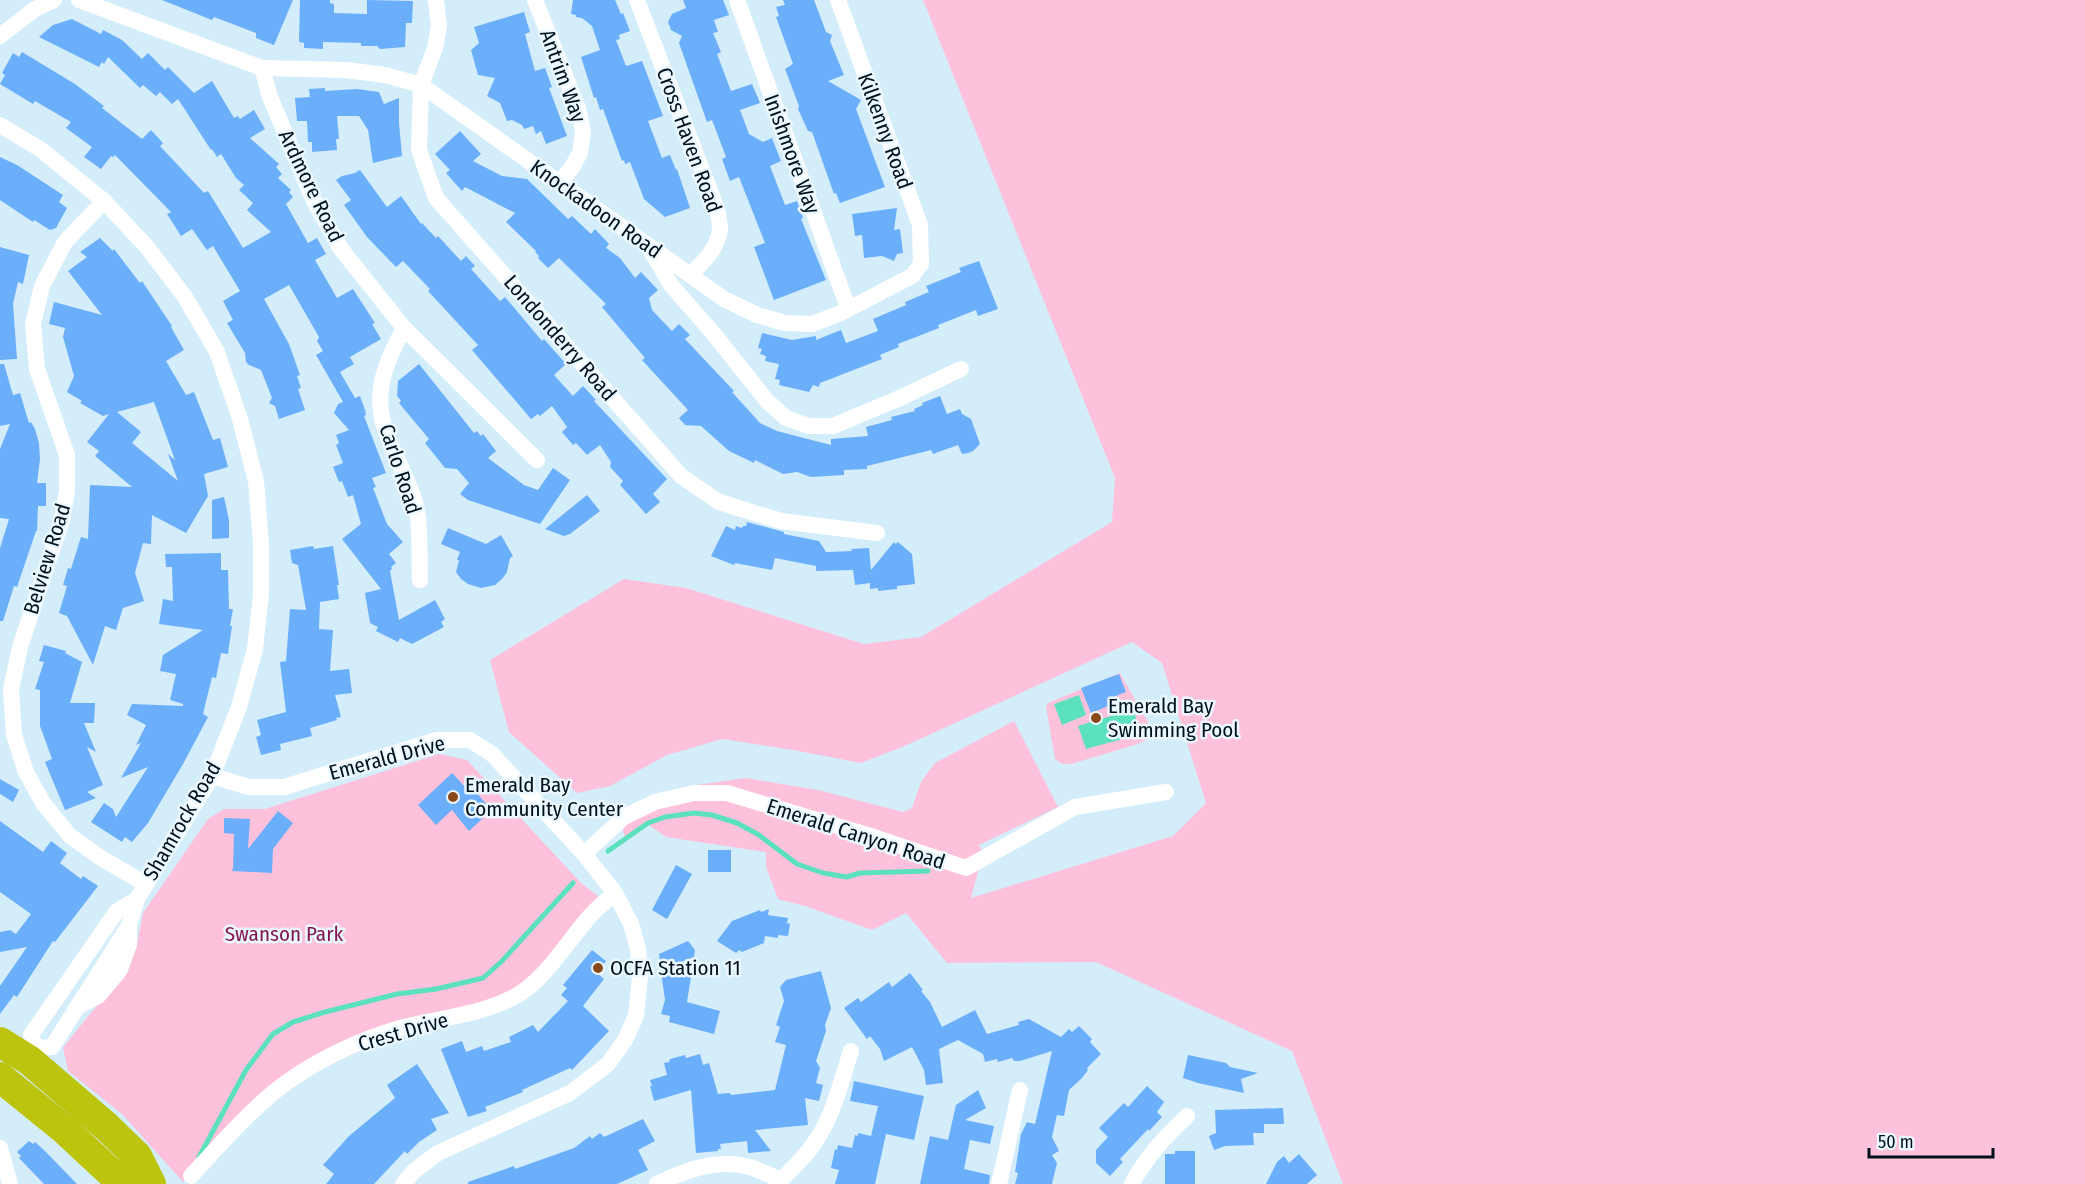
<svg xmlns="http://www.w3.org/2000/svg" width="2085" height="1184" viewBox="0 0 2085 1184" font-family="'Fira Sans Condensed',sans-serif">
	<rect width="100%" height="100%" fill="#d4edfb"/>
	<g fill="#fec1db">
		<path d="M923 0H2085V1184H1343L1292 1051 1096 962 947 963 906 913 872 930 805 906 778 899 766 867V852L666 837 649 825 625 840 621 819 689 786 746 778 818 790 903 812 912 808 921 782 935 763 1014 721 1058 807 979 845 983 853 971 898 1173 836 1206 803 1162 663 1132 642 907 745 861 763 793 750 722 739 667 755 610 786 577 793 509 732 490 660 624 579 686 588 864 644 921 637 1112 522 1115 478Z"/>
		<path d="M1120 673 1155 735 1138 744 1071 764H1062L1055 759 1046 707 1048 703Z"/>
		<path d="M439 754 467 760 581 883 598 896 590 912 553 955 512 992 453 1012 272 1088 183 1182 122 1114 68 1071 63 1048 88 1016 128 972 137 944 143 913 208 819 224 809H265Z"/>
	</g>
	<g fill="#5be1bd">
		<path d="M1079 695 1086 715 1062 725 1054 704Z"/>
		<path d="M1133 707 1140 734 1086 749 1078 726 1128 711V708Z"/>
	</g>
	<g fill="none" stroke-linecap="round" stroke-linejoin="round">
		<g stroke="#5be1bd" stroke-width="5">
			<path d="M608 851 648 823 665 817 694 813 712 815 737 823 759 835 797 864 823 873 847 877 860 873 928 871"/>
			<path d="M199 1157 246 1070 273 1034 293 1022 325 1012 397 994 436 989 483 978 501 962 573 883"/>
		</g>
	</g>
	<g fill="#6baffa" fill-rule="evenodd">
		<path d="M162 0H293L274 45 256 38V33L214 17 212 20Z"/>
		<path d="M300 0H330V3L334 4V13L367 14V0L413 1 412 23H406L405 47 380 49 377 46H361V43L323 42V49L304 48V43L299 42Z"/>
		<path d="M573 0H615L621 14 623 13 630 31 619 35 620 39 616 40 626 66 642 61 663 116 648 121 662 158 670 155 676 170 677 169 690 208 665 217 644 199 630 162 625 164 624 160 622 161 603 109 600 110 596 97 594 98 581 57 600 50 592 26 582 18 576 17V15L571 14Z"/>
		<path d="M683 0H723L729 15 714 20 718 32 713 33 721 52 717 54 731 91 752 84 760 103 740 110 749 134 763 142 772 138 781 161 770 166 785 205 797 201 803 218 801 219 826 280 774 300 754 247 765 243 739 177 730 181 722 159 726 157 712 120 707 122 679 43 682 36 671 30 668 22 672 14 686 8Z"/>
		<path d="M783 0H814L826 32 832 35 830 41 844 75 828 81 861 100 856 109 885 187 840 203 836 193 834 194 812 132 808 131 798 109 799 106 785 69 793 64 776 17 779 16 776 7 785 5Z"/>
		<path d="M524 12 530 32 525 34 535 71 545 68 552 87 549 88 567 136 546 144 541 131 536 134 533 126 524 129 522 125 512 120 507 121 500 103 487 96 495 78 478 75 471 50 479 43 474 27Z"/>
		<path d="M72 19 101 34 103 30 122 40 142 59 148 53 165 70 168 67 194 93 212 81 234 118 238 116 240 119 254 110 265 129 250 138 279 164 276 167 282 174 278 178 291 190 289 192 293 197 286 204 308 243 317 238 326 254 315 260 337 298 353 289 375 323 372 324 381 339 350 357 354 364 340 372 355 398 360 396 365 410 366 415 364 416 386 473 372 478 376 487 373 488 387 524 403 542 389 554 396 563 391 567 392 569 390 571 399 620 435 600 445 619 441 622 444 627 412 644 400 638 398 642 376 631 378 627 370 623 365 593 381 589 342 539 361 524 353 495 348 497 342 481 339 482 333 467 343 463 336 445 339 443 336 435 349 430 334 413 338 404 343 402 316 355 323 351 317 341 319 337 289 285 264 299 289 344 300 375 297 376 301 388 298 389 305 410 279 419 275 406 269 403 272 398 261 370 249 365 246 362 245 353 227 323 233 320 223 301 240 291 213 246 207 250 192 229 181 236 167 214 171 212 115 155 113 157 111 156 101 169 84 157 92 147 66 128 71 122 35 101 33 104 0 84 5 75 2 73 13 53 19 57 22 52 75 84 104 106 102 108 142 139 151 130 163 143 160 146 204 193 208 191 243 248 271 232 247 210 253 203 239 190 244 185 236 178 221 154 217 157 212 149 211 150 178 99 172 104 160 92 156 96 143 85 140 88 108 57 104 64 102 62 99 67 39 37 53 25Z"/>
		<path d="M325 88V91L357 89 379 92 384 104 399 98V123L402 156 373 163 368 130 359 116H337L339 139H336L337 150 312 152V142H308L307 121H297L295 98 310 97 309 89Z"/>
		<path d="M460 131 481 154 473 161 502 176 527 179 568 219 572 216 591 234 595 229 609 244 606 248 620 258 635 278 641 272 658 290 649 298 652 310 672 331 679 324 690 335 685 339 734 391 732 392 760 423 777 431 831 445V439L868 436 866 427 892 420 891 417 915 411 914 409 923 405 922 403 940 396 947 414 960 409 962 414 971 419 980 444 973 451 968 453 962 454 958 445 933 454 931 450 867 466V469L844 470V475L811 477 797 472 783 474 755 460 754 463 729 451 701 426 685 425 679 418 688 410 642 360 645 358 602 307 606 304 559 258 548 268 538 258 539 256 535 252 536 251 506 222 515 213 465 187 462 191 446 173 450 170 435 154Z"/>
		<path d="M0 157 17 165 63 195 59 202 67 208 56 228 50 230 34 220 33 222 0 200Z"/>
		<path d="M360 170 387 207 401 196 421 224 422 223 436 238 438 236 461 261 466 256 475 266 471 269 500 301 505 297 542 341 544 339 566 364 554 375 573 396 583 386 596 400 594 401 667 479 653 494 660 502 646 514 620 485 623 481 610 467 611 462 600 445 587 455 576 443 573 445 562 432 567 427 552 406 540 416 538 414 531 419 472 350 478 345 428 291 430 289 403 261 396 267 367 237 344 205 351 200 336 180 342 176 355 173Z"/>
		<path d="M897 208 894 230 900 229 903 253 897 254 894 261 882 256 864 258 862 235 855 236 852 214Z"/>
		<path d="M100 238 113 251 114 249 140 283 142 281 172 326 171 327 184 350 166 361 186 395 194 392 213 440 220 438 228 467 204 474 208 496 186 533 152 515 151 544 143 543 135 573 144 601 123 608 116 630 105 626 93 665 67 616 59 613 67 586 63 585 68 568 71 569 81 537 88 539 90 485 132 487 95 456 99 451 87 442 109 414 103 416 80 403 82 401 67 392 74 376 63 337 65 328 49 324 54 302 102 315 68 271 87 257 80 252ZM154 402 175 460 168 454 178 481 132 443 141 432 117 412Z"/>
		<path d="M0 247 29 255 23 284 18 282 13 304 17 359 0 360Z"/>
		<path d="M979 261 998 309 978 316 976 310 938 325 939 328 898 344 899 347 880 355 882 359 820 383 819 387 813 385 809 392 779 385 780 380 775 379 779 364 765 361 766 356 760 354 762 349 758 348 762 333 792 340 816 336V340L841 330 846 343 878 331 873 319 906 305 905 302 929 292 926 286 961 272 959 268Z"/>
		<path d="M0 364H4L13 395 20 393 29 423 31 422 35 429 39 443 40 459 37 483H46V506H38L37 531H36L17 587 14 586 3 621H0V548L9 519 0 518V449L10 424 0 426Z"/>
		<path d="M419 364 474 433 477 431 481 436 483 434 496 451 488 458 524 485 538 490 553 468 570 480 540 524 468 500 460 494 469 483 457 469 445 468 425 443 429 439 399 403 401 401 397 396 398 381Z"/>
		<path d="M587 495 600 511 570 534 564 536 545 529Z"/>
		<path d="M224 497 229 520V538L212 539V500Z"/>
		<path d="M747 522 784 532V534L819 541 826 552 852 551 851 549 869 548 871 570 894 542 896 544 898 542 912 554 915 584 897 586V589L878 591V588L870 589V583L855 585 853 570 816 571V566L775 558 772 570 735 563 734 565 711 556 726 526 735 530 736 526 742 528 743 526H746Z"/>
		<path d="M448 528 486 544 501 535 513 556 510 558 507 572 502 579 495 585 481 588 468 584 461 579 456 572 459 560H457L460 552 441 544Z"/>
		<path d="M313 546 314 549 333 546 339 585H337L339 599 320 602 319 629 333 630 330 671 349 669 352 693 335 695 341 717 336 718 337 720 310 728 312 736 280 744 281 750 261 755 256 737 261 735 257 720 286 712 280 662 286 661 290 609 306 610 298 565 292 563 290 550Z"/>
		<path d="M221 553V570H228L229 609H233L230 626H232L228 654 221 653 216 678 212 677 203 714 208 717 183 764 148 823 132 842 125 837 122 842 91 822 104 803 113 809 116 817 148 767 121 778 141 743 136 745 146 725 127 715 132 704 183 706V704L170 700 176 674 160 671 163 655 203 630 159 624 163 599 173 601 172 567H166L165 554Z"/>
		<path d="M44 645 66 651 65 653 82 662 70 703H95L94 723H84L96 752 87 747 103 785 87 792 96 798 65 810 45 762 52 759 40 726V690L35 689 44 662 39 661Z"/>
		<path d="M1119 674 1126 692 1108 699 1111 705 1091 713 1081 688Z"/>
		<path d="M452 773 467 789 470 786 492 810 469 831 452 810 436 825 418 805Z"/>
		<path d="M0 779 19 790 13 802 0 794Z"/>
		<path d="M278 811 293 823 273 849 272 873 231 871 233 869 234 834 224 833V818L250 819 248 849Z"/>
		<path d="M0 821 43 852 51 841 67 853 60 863 81 879 83 876 98 886 55 942 53 941 17 997 14 995 0 1014V986L27 947 0 952V932L10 930 16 934 31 914 0 892Z"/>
		<rect x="708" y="850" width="23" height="22"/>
		<path d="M676 865 692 874 667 919 652 910Z"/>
		<path d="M769 909 768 915 788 918 787 923 790 924 788 936 778 935V938L765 936 764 943 742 952 739 950 736 953 717 941 732 921 760 910 761 912Z"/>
		<path d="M688 941 695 950 694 957 661 970 659 954Z"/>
		<path d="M592 950 606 961 597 973 604 979 583 1006 609 1031 572 1070 570 1068 522 1090 523 1092 485 1107 487 1111 468 1117 441 1049 462 1041 466 1052 482 1046 484 1051 511 1042 509 1037 533 1025 538 1032 568 1001 561 995 567 988 563 985Z"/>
		<path d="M821 971 831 1008 825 1025 826 1031 816 1061 820 1068 816 1083 823 1085 819 1101 805 1098 808 1125 755 1130 771 1151 748 1153 747 1141 720 1144 721 1149H718V1151L696 1153 691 1090 654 1101 650 1086H652L650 1080 667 1075 664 1063 669 1062 670 1059 685 1055 686 1058 700 1054 703 1065 709 1063 718 1094 730 1093 731 1095 775 1090 786 1045 775 1042 780 1027 776 1025 784 1001 780 987 786 980Z"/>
		<path d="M661 972 691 977 687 1002 720 1011 714 1034 669 1022 670 1016 661 1014 665 1000Z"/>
		<path d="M910 973 923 990 921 991 930 1002 942 1027 975 1010 987 1034 1019 1025 1018 1022 1029 1019 1061 1037 1069 1029 1072 1032 1079 1026 1092 1039 1090 1042 1101 1054 1087 1068 1088 1070 1082 1078 1069 1090 1064 1116 1057 1115 1052 1137 1059 1151 1052 1155 1057 1163 1052 1184H1015L1018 1173 1015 1172 1021 1134 1027 1122 1035 1124 1052 1051 1020 1061H1014L1012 1058 998 1062 997 1059 985 1062 983 1054 958 1040 939 1049 943 1083 926 1085 924 1070 912 1047 884 1061 880 1049 870 1036 867 1039 844 1008 858 998 861 1002 889 982 892 987Z"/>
		<path d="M1188 1055 1226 1063 1230 1067 1258 1073 1241 1079 1244 1093 1198 1083 1183 1078Z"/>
		<path d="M417 1064 449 1113 431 1119 437 1130 419 1142 407 1154 405 1151 374 1184H326L334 1174 323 1165 349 1136 395 1098 387 1085Z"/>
		<path d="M854 1081 924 1096 914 1140 886 1134 875 1184H835L839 1170 831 1168 835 1149 837 1150 838 1145 852 1148 855 1135 858 1136V1133L871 1136 878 1106 850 1101Z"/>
		<path d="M1147 1086 1164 1102 1157 1112 1162 1117 1149 1131 1148 1129 1120 1159 1123 1162 1110 1176 1096 1163V1150L1108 1137 1099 1128 1124 1103 1128 1107Z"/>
		<path d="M978 1090 986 1108 965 1120 994 1126 990 1144 970 1140 964 1169 990 1175 989 1184H920L930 1136 948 1140 956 1105Z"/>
		<path d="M1283 1108 1284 1124H1264V1133H1253L1254 1145 1225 1146 1214 1150 1209 1136 1216 1133 1215 1110Z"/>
		<path d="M643 1119 655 1141 638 1150 648 1170 617 1184H468V1182L514 1166 515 1169 574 1148 590 1136 592 1139 600 1133 604 1137Z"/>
		<path d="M29 1141 33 1144 35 1142 45 1151 77 1184H44L19 1158 21 1156 17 1152Z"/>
		<path d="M1175 1151H1195V1184H1165V1154H1175Z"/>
		<path d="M1299 1154 1317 1175 1307 1184H1266L1277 1162 1284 1156 1289 1163Z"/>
	</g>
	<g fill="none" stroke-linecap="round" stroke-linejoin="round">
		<g stroke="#fff" stroke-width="16">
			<path d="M79 0 262 68 270 97 313 199 341 249 404 328 537 460"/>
			<path d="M436 0 439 26 435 48 421 85 419 150 436 198 681 476 719 502 781 521 877 533"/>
			<path d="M535 0 578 108 583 131 580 153 571 169 559 183"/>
			<path d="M637 0 717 209C718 215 720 223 720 229 718 248 703 263 690 275"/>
			<path d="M737 0 848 308"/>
			<path d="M0 36 35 9 54 0"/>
			<path d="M262 68 346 70 385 75 421 85 724 299 757 315 785 323 812 324 841 313 912 276 921 264 920 225 838 0"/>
			<path d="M0 125 40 149 104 201 147 247 185 297 217 352 240 419 256 481 261 543V594L255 649 239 707 212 776 137 899 129 925V945L119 971 98 996 77 1007"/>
			<path d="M104 201 65 242 42 286 33 324 37 369 67 455V491L62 520 20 647 11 689 14 735 26 772 43 803 70 836 101 858 146 884"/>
			<path d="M650 249 671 285 713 333 767 401 786 418 809 426H833L900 398 961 369"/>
			<path d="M404 328C384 365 371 396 388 438 397 461 410 482 416 506 421 526 419 559 420 580"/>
			<path d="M212 776 249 787H284L437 740H470L492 754 584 854 615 893 631 924 638 949 640 976 636 1016 625 1040 608 1064 570 1093 438 1153 414 1171 403 1184"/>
			<path d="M584 854 624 817 655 802 694 793H727L874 837 966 868 1075 807 1166 792"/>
			<path d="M36 1048 31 1035 117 911 137 899"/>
			<path d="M36 1048 52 1047 128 927"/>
			<path d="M0 1148 10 1184"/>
			<path d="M191 1176C218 1147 244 1117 274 1092 310 1063 356 1041 400 1028 437 1018 478 1016 514 997 545 981 568 940 591 915 598 907 607 900 615 893"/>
			<path d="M657 1184C686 1170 717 1158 750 1167 760 1170 771 1176 781 1180 795 1166 810 1152 820 1134 835 1109 842 1078 851 1051"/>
			<path d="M999 1184 1020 1090"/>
			<path d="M1132 1184C1146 1157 1165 1137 1187 1116"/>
		</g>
		<g stroke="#bdc40e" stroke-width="30">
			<path d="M0 1042 29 1060 107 1127 137 1156 151 1184"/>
			<path d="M0 1077 66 1131 110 1172 132 1184"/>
		</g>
	</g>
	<g fill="#8b4818" stroke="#ebf8ff" stroke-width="2">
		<circle cx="1096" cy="718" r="6"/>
		<circle cx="453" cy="797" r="6"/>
		<circle cx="598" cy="968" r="6"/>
	</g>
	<g text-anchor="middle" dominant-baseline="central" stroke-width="5" stroke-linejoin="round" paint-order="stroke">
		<g font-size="21" fill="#00111d" stroke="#ebf8ff">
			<text transform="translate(563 76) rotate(70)">Antrim Way</text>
			<text transform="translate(885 131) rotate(70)">Kilkenny Road</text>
			<text transform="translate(689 140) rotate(70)">Cross Haven Road</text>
			<text transform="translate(792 154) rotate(70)">Inishmore Way</text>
			<text transform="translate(311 186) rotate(64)">Ardmore Road</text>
			<text transform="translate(596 209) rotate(35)">Knockadoon Road</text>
			<text transform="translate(560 338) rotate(49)">Londonderry Road</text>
			<text transform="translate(400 469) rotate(72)">Carlo Road</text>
			<text transform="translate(47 559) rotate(-73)">Belview Road</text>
			<text transform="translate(387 758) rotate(-15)">Emerald Drive</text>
			<text transform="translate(182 821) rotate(-60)">Shamrock Road</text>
			<text transform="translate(856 834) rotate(18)">Emerald Canyon Road</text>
			<text transform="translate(403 1032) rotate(-16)">Crest Drive</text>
		</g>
		<g font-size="21" fill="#00111d" stroke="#ebf8ff" text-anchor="start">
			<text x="1108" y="706">Emerald Bay<tspan x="1108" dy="24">Swimming Pool</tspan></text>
			<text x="465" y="785">Emerald Bay<tspan x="465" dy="24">Community Center</tspan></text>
			<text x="610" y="968">OCFA Station 11</text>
		</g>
		<g font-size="21" fill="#851755" stroke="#ebf8ff">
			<text x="284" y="934">Swanson Park</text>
		</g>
	</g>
	<path d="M1869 1148v9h124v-9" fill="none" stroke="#00111d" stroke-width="3"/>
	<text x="1878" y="1148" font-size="18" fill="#00111d" stroke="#ebf8ff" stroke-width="4.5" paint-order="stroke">50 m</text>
</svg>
